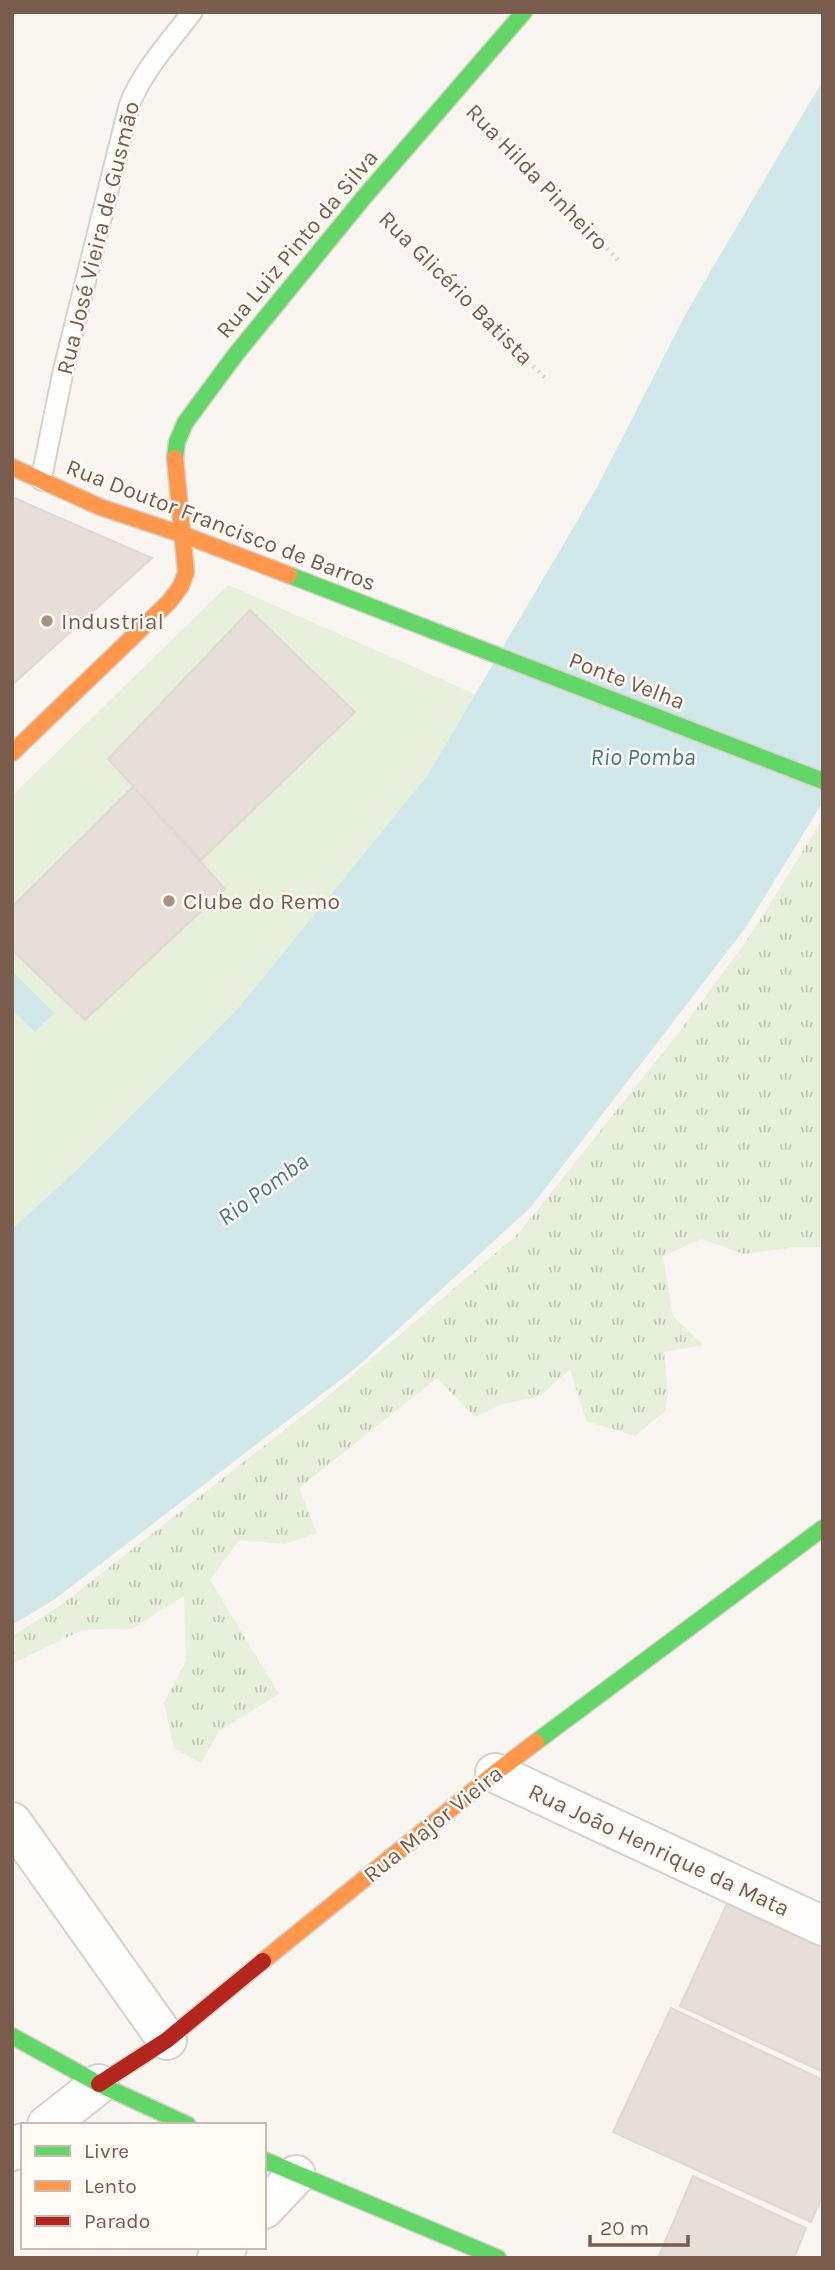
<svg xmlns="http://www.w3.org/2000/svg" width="835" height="2270" viewBox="0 0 835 2270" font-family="Karla,sans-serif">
	<defs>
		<pattern id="park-tufts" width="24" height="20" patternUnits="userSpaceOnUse" patternTransform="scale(1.75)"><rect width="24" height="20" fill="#e7f0db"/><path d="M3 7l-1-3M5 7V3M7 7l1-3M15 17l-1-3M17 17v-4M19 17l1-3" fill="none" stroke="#c0c6b4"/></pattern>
	</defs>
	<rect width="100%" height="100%" fill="#f9f5f0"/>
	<path fill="url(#park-tufts)" d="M823 818V1247H795L744 1254 701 1239 663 1256 673 1316 703 1345 664 1352 668 1392 665 1411 635 1436 586 1421 570 1369 540 1396 500 1405 475 1417 437 1378 299 1488 317 1533 285 1544 239 1540 210 1580 279 1694 219 1731 201 1763 174 1748 164 1703 186 1661 184 1596 132 1629 82 1630 12 1664V1636L61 1605 328 1396 519 1233 680 1031 752 933Z"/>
	<path fill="#e7f0db" d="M228 585 475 694 427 776 240 1006 81 1166 12 1229V796Z"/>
	<g fill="#d0e8ea">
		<path d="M823 80V802L746 927 531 1207 357 1367 55 1599 12 1625V1229L81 1166 240 1006 427 776 596 489 689 308Z"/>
		<path d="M12 971 54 1013 35 1032 12 1010Z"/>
	</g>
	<g fill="#e6ded7" stroke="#e2d8d2" stroke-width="2">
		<path d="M12 497 152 558 12 685Z"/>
		<path d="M250 610 355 712 201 860 108 759Z"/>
		<path d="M133 787 225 889 85 1020 12 950V907Z"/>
		<path d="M730 1897 823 1943V2072L680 2006Z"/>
		<path d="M671 2008 823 2080V2195L811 2222 613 2132Z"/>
		<path d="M693 2176 806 2228 794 2258H658Z"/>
	</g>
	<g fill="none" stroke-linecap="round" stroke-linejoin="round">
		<g stroke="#d7d1cb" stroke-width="23">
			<path id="lane" d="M41 480 63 372 129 106C142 71 170 42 192 12"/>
		</g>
		<g stroke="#d7d1cb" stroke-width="42">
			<g id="street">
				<path d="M495 1773 823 1926"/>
				<path d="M12 1822 167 2040"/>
				<path d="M47 2125 99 2084"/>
				<path d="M12 2151 23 2143"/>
				<path d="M264 2209 296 2175"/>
				<path d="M217 2258 227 2247"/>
			</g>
		</g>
		<g stroke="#d9d2cb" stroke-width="19">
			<g id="fast">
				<path d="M175 458 177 442 185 423 236 354 365 196 524 12"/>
				<path d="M289 575 823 781"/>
				<path d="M536 1742 823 1528"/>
				<path d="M12 2036 99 2084 188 2125"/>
				<path d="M264 2160 498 2258"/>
			</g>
		</g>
		<g stroke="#d9d2cb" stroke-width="19">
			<g id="slow">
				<path d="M12 467 100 507 184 535 289 575"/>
				<path d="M12 753 169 602 181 586 186 572 175 458"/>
				<path d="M263 1961 495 1773 536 1742"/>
			</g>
		</g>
		<g stroke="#d9d2cb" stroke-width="19">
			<path id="jam" d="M99 2084 167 2040 263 1961"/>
		</g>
		<g stroke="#dcd5d0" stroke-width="4.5" stroke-dasharray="2 5" stroke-linecap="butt">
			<path d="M480 118 619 261"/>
			<path d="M390 222 547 380"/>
		</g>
		<use href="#lane" stroke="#fefefd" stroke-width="19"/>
		<use href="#street" stroke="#fefefd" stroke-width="38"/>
		<use href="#fast" stroke="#63d668" stroke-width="16"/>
		<use href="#slow" stroke="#ff974d" stroke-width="16"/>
		<use href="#jam" stroke="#b3261e" stroke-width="16"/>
	</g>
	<g fill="#a69286" stroke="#fffaf3" stroke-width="2.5">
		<circle cx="47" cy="621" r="7"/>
		<circle cx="169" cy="901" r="7"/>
	</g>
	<g text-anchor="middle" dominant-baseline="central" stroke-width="5" stroke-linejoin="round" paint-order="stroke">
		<g font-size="23" fill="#7a5c4d" stroke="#fffaf3">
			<text transform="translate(537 177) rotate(46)">Rua Hilda Pinheiro</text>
			<text transform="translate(98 238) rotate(-76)">Rua José Vieira de Gusmão</text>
			<text transform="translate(297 244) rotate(-50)">Rua Luiz Pinto da Silva</text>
			<text transform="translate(456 288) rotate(45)">Rua Glicério Batista</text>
			<text transform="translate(221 525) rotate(21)">Rua Doutor Francisco de Barros</text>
			<text transform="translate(627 681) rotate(21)">Ponte Velha</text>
			<text transform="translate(433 1824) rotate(-39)">Rua Major Vieira</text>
			<text transform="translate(659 1850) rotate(25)">Rua João Henrique da Mata</text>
		</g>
		<g font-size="23" fill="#7a5c4d" stroke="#fffaf3" text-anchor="start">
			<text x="61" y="621">Industrial</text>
			<text x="183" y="901">Clube do Remo</text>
		</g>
		<g font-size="24" font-style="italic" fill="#437c86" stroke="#fffaf3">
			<text x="643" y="757">Rio Pomba</text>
			<text transform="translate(263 1189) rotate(-36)">Rio Pomba</text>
		</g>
	</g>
	<rect width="835" height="2270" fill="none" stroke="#7a5c4d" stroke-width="28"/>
	<rect x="21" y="2123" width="245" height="126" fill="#fffaf3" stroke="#cabbb1" stroke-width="2"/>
	<rect x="35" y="2146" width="35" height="10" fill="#63d668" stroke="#cabbb1" stroke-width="2"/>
	<text x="84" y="2158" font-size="21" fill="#7a5c4d">Livre</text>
	<rect x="35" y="2181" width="35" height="10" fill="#ff974d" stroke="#cabbb1" stroke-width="2"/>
	<text x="84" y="2193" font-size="21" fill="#7a5c4d">Lento</text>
	<rect x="35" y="2216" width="35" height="10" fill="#b3261e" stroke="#cabbb1" stroke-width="2"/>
	<text x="84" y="2228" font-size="21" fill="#7a5c4d">Parado</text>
	<path d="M590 2235v10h98v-10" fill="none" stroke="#7a5c4d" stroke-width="3.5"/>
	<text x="600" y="2235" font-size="21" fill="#7a5c4d" stroke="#fffaf3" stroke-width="5" paint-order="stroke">20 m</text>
</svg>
